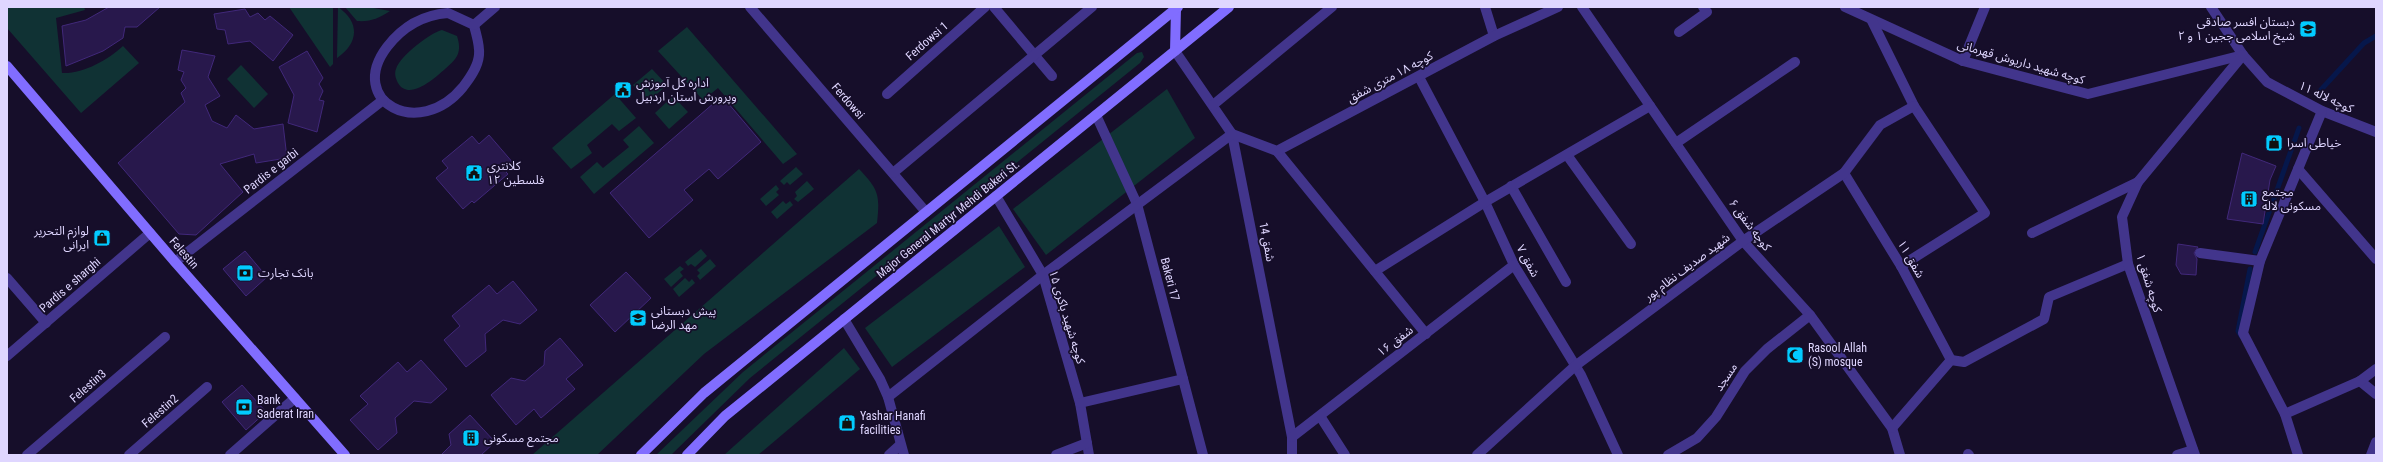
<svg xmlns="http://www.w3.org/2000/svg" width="2383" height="462" viewBox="0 0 2383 462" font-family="'Roboto Condensed','Noto Sans Arabic',sans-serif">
	<rect width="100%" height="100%" fill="#160e2a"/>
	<g fill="#103234">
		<path d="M7 7H84L85 10 56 18 62 73C83 74 108 60 123 46L139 63 81 113 7 28Z"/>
		<path d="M289 7H333V64L330 67Z"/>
		<path d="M338 7C360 22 359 43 337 58Z"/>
		<path d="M345 7H368L390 11C379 18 371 22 357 21Z"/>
		<path d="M687 27 797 154 783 164 718 88 703 100 658 51Z"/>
		<path d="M442 30 457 36C462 52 458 58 445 69 436 77 409 102 398 83 396 79 394 74 396 69 400 56 430 33 442 30Z"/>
		<path d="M1142 52 1144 57 1140 63 750 378 671 455H656L743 372 1137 53Z"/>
		<path d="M241 65 268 94 254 108 227 79Z"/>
		<path d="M652 69 667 85 648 102 633 85Z"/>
		<path d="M1167 89 1195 138 1046 255 1013 209Z"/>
		<path d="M615 94 636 118 619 131 612 124 587 145 592 153 571 169 552 148Z"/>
		<path d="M673 96 688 112 669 129 655 113Z"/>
		<path d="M639 126 654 143 594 194 580 177 597 162 603 168 629 147 623 140Z"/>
		<path d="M796 167 803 174 790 185 787 182 784 185 780 181Z"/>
		<path d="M859 169C879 190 880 195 877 223L704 354 597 455H532Z"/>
		<path d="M807 181 814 189 798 202 794 199 797 196 795 192Z"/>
		<path d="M776 185 779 189 776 192 779 195 766 206 760 199Z"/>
		<path d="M783 201 786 204 790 201 793 205 777 219 771 212Z"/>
		<path d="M999 226 1025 267 892 367 865 328Z"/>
		<path d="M701 249 707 256 695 267 691 264 688 266 685 262Z"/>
		<path d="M710 259 716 266 700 280 697 276 700 273 697 270Z"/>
		<path d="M680 266 684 269 680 272 683 276 671 287 664 279Z"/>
		<path d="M685 278 689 282 692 279 695 283 679 297 673 289Z"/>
		<path d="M844 348 860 369 758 455H724Z"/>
	</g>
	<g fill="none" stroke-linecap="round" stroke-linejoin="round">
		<g stroke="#06174b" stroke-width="5">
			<path d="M2318 93 2364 43 2376 36"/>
			<path d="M2255 252 2299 128"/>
			<path d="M2241 336 2238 331 2250 269"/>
		</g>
	</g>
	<g fill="#28184c" stroke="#41287a">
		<path d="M109 7H160L137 27H125L123 38 103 51 66 66 62 26 86 20Z"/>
		<path d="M245 9 250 17 258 13 265 20 270 16 293 35 273 61 250 41 228 44 225 30 217 29 214 14Z"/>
		<path d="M182 50 215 56 208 77 220 96 205 105 212 121 227 128 236 115 254 129 283 124 287 158 256 163 254 154 220 164 243 192 196 235 179 234 118 163 185 102 181 93 186 88 181 80 184 72 178 70Z"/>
		<path d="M307 51 323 78 319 84 323 91 319 100 324 101 317 132 288 123 294 95 279 67Z"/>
		<path d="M722 96 761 142 718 179 709 169 684 190 693 200 649 238 610 193Z"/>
		<path d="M489 135 514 164 506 172 508 174 474 203 472 201 463 209 436 178 448 168 442 161 472 136 479 144Z"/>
		<path d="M2242 153 2276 166 2270 180 2263 224 2227 219Z"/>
		<path d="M2178 244 2198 247 2194 253 2197 259 2196 275 2181 274 2176 265Z"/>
		<path d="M245 251 267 277 246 296 223 269Z"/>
		<path d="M626 272 651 298 615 332 590 305Z"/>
		<path d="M513 281 537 310 520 324 503 320 485 334 486 351 466 367 444 340 460 326 452 316 489 285 497 294Z"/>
		<path d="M560 338 583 365 566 379 575 389 541 418 534 409 516 425 491 395 511 378 525 381 544 365 545 351Z"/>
		<path d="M421 360 447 389 431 403 414 401 395 418 397 433 378 450 350 420 368 404 360 396 398 362 407 372Z"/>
		<path d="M242 385 266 412 246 430 222 402Z"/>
		<path d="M470 415 495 442 481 455H441L451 445 449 434Z"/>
	</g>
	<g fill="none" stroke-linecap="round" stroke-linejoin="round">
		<path stroke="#42358c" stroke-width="10" d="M1320 416 1345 455"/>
		<g stroke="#42358c" stroke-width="10">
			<path d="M750 7 926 212"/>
			<path d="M994 7 1052 76"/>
			<path d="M1485 7 1494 36"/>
			<path d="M1582 7 1743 241 1810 315 1892 428 1900 455"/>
			<path d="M1845 7 1963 61 2088 94 2243 55"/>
			<path d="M2211 7 2243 55 2267 82 2322 111 2376 132"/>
			<path d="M448 13 474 25C476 35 480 44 479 55 478 67 470 78 463 87 419 141 346 101 387 47 403 26 422 15 448 13Z"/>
			<path d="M1872 21 1914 106 1985 213 1901 266"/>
			<path d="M474 25 495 7"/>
			<path d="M1679 32 1707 12 1703 7"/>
			<path d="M1175 51 1232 134 1292 437V455"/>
			<path d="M1963 61 1985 7"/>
			<path d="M1419 77 1485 202 1514 265 1581 375 1618 455"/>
			<path d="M887 94 985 7"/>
			<path d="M1213 105 1332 7"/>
			<path d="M1096 115 1137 204 1203 455"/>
			<path d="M1676 143 1795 62"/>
			<path d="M1277 151 1426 334"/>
			<path d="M1567 155 1631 244"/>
			<path d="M2298 169 2376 259"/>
			<path d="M893 173 1092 7"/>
			<path d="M1844 173 1901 266 1951 360"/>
			<path d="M1511 186 1566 282"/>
			<path d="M996 196 1043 275 1080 403 1089 455"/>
			<path d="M2032 233 2138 182"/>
			<path d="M2200 253 2260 261"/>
			<path d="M175 262 383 100"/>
			<path d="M1375 271 1485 202 1650 106"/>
			<path d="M7 278 46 323"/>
			<path d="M844 319 880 379 888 397 904 455"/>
			<path d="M7 356 150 233"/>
			<path d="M2360 381 2376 394"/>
			<path d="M888 397 1043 275 1232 134 1277 151 1494 36 1558 7"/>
			<path d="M1080 403 1183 379"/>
			<path d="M2285 414 2360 381 2376 369"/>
			<path d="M1892 428 1951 360 1964 362 2044 319 2049 297 2128 264"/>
			<path d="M1292 437 1514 265"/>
			<path d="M1968 454 1969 455"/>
			<path d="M27 455 165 337"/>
			<path d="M129 455 207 387"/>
			<path d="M230 455 295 398"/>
			<path d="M889 455 900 445"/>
			<path d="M1056 455 1087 443"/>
			<path d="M1477 455 1575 366 1743 241 1844 173 1880 125 1914 106"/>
			<path d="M1668 455 1697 438 1716 417 1745 371 1767 349 1810 315"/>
			<path d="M2177 455 2193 450"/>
			<path d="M2195 455 2128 264 2122 217 2138 182 2243 55"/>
			<path d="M2298 455 2285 414 2243 333 2260 261 2322 111"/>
			<path d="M2371 455 2376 442"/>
		</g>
		<g stroke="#816dff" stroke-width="10">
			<path d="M1175 51 1176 8"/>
			<path d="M7 66 175 262 345 455"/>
			<path d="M641 455 704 393 1178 7"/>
			<path d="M687 455 725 416 1229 7"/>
		</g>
	</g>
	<defs>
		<g id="school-square" transform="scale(0.9)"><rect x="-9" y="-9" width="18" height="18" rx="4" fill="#02cbff" stroke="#160e2a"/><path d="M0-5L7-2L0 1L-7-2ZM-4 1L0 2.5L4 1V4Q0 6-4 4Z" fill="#111"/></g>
		<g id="civic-square" transform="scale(0.9)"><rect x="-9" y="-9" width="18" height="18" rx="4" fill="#02cbff" stroke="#160e2a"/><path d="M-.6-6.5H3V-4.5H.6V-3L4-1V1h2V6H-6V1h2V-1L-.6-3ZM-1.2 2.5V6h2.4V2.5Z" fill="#111"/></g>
		<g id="shop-square" transform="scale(0.9)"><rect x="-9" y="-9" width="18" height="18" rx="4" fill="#02cbff" stroke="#160e2a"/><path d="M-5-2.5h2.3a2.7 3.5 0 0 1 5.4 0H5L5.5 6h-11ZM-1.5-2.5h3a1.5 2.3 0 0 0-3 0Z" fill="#111"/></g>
		<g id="building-square" transform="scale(0.9)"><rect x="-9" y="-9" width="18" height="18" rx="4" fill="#02cbff" stroke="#160e2a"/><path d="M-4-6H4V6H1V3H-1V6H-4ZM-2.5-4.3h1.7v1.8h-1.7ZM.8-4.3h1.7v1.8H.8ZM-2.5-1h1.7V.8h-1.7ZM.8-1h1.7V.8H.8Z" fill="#111"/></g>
		<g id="bank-square" transform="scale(0.9)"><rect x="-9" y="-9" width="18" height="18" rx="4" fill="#02cbff" stroke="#160e2a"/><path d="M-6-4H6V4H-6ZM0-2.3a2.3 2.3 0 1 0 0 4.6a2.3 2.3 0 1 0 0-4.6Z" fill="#111"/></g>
		<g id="mosque-square" transform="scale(0.9)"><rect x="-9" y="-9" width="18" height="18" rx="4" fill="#02cbff" stroke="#160e2a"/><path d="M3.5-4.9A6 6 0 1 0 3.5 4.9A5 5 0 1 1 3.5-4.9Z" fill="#111"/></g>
	</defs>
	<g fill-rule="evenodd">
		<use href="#school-square" x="2308" y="29"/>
		<use href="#civic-square" x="623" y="90"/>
		<use href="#shop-square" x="2274" y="143"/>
		<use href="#civic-square" x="474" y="173"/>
		<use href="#building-square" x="2249" y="199"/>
		<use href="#shop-square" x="102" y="238"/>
		<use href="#bank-square" x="245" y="273"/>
		<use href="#school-square" x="638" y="318"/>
		<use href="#mosque-square" x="1795" y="355"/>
		<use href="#bank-square" x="244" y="407"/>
		<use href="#shop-square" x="847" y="423"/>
		<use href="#building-square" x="471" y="438"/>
	</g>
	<g text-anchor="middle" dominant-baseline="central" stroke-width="3.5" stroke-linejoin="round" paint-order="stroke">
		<g font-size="12" fill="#dfd6ff" stroke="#160e2a" text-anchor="start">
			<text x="2295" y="22" text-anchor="end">دبستان افسر صادقی<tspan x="2295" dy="14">شیخ اسلامی ججین ۱ و ۲</tspan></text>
			<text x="636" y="83">اداره کل آموزش<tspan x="636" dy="14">وپرورش استان اردبیل</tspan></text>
			<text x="2287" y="143">خیاطی اسرا</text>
			<text x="487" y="166">کلانتری<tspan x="487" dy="14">۱۲ فلسطین</tspan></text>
			<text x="2262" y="192">مجتمع<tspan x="2262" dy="14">مسکونی لاله</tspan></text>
			<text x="89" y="231" text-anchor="end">لوازم التحریر<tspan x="89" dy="14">ایرانی</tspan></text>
			<text x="258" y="273">بانک تجارت</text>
			<text x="651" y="311">پیش دبستانی<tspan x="651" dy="14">مهد الرضا</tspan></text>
			<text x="1808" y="348">Rasool Allah<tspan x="1808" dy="14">(S) mosque</tspan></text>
			<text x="257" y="400">Bank<tspan x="257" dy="14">Saderat Iran</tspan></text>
			<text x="860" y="416">Yashar Hanafi<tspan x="860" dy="14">facilities</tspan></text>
			<text x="484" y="438">مجتمع مسکونی</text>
		</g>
		<g font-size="12" fill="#dfd6ff" stroke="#160e2a">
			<text transform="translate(927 41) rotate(-41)">Ferdowsi 1</text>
			<text transform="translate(2021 62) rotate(16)">کوچه شهید داریوش قهرمانی</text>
			<text transform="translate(1390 77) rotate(-28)">کوچه ۱۸ متری شفق</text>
			<text transform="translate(2326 97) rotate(25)">کوچه لاله ۱۱</text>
			<text transform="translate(848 101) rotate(49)">Ferdowsi</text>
			<text transform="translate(271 171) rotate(-38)">Pardis e garbi</text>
			<text transform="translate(948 219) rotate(-39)">Major General Martyr Mehdi Bakeri St.</text>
			<text transform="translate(1750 225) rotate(53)">کوچه شفق ۶</text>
			<text transform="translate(1267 242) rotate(79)">شفق 14</text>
			<text transform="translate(184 253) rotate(49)">Felestin</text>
			<text transform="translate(1911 259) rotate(60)">شفق ۱۱</text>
			<text transform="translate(1528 261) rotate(62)">شفق ۷</text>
			<text transform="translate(1687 267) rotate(-37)">شهید صدیف نظام پور</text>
			<text transform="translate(1170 279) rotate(75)">Bakeri 17</text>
			<text transform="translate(2149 283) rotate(73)">کوچه شفق ۱</text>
			<text transform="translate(70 285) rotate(-41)">Pardis e sharghi</text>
			<text transform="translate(1067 317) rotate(73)">کوچه شهید باکری ۱۵</text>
			<text transform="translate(1395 341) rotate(-37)">شفق ۱۶</text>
			<text transform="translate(1726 377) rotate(-56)">مسجد</text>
			<text transform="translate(88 386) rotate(-41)">Felestin3</text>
			<text transform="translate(160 411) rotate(-41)">Felestin2</text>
		</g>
	</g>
	<rect width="2383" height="462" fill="none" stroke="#dfd6ff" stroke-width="16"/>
</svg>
